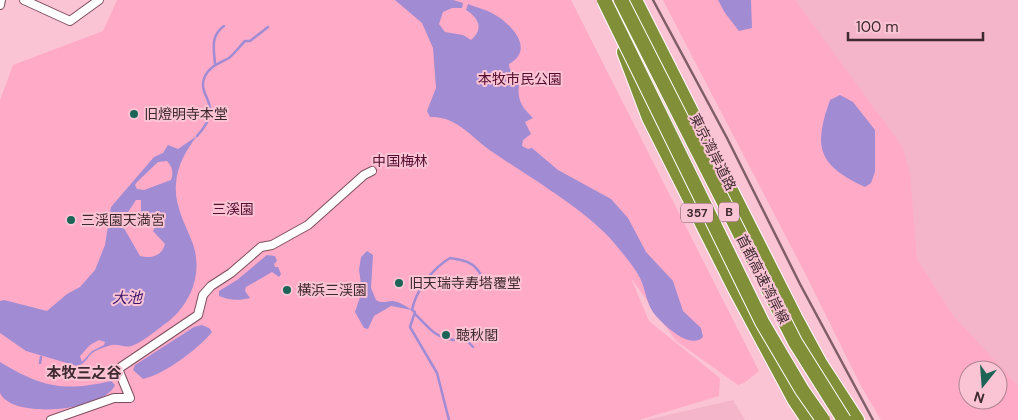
<svg xmlns="http://www.w3.org/2000/svg" width="1018" height="420" viewBox="0 0 1018 420" font-family="'DM Sans','Noto Sans JP',sans-serif">
	<rect width="100%" height="100%" fill="#fbc4d5"/>
	<g fill="#f4b5ca" fill-rule="evenodd">
		<path d="M663 0H1018V420H881L860 384 807 277ZM968 370H998V400H968Z"/>
		<path d="M733 400 745 420H646Z"/>
	</g>
	<g fill="#ffabc7" fill-rule="evenodd">
		<path d="M117 0H571L759 371 744 383 738 385 676 341 631 278 649 321 720 378 719 396 639 420H0V100L13 65 103 31Z"/>
		<path d="M663 0H795L902 146 910 173 917 259 952 314 1018 386V420H881L860 384 807 277ZM968 370H998V400H968Z"/>
	</g>
	<g fill="#a18bd3" fill-rule="evenodd">
		<path d="M395 0H453L463 3 462 8H452L443 12 439 24 445 32 463 35 471 40C484 29 479 18 466 10L468 4C478 8 488 10 497 16 514 27 534 50 509 64 509 73 515 73 520 79 516 97 520 106 533 118L525 122 531 134 523 140 522 146 528 149 532 148 558 170 611 199 628 218 646 252 673 281 683 311 701 328 703 337C690 350 665 326 656 316 646 305 646 290 640 278 634 266 623 254 615 244 589 212 529 177 494 153 471 138 458 116 430 117L427 111 436 88 433 48 422 23Z"/>
		<path d="M718 0H751L752 28 739 31 725 13Z"/>
		<path d="M840 95 853 102 875 130V172L871 183 865 187C818 165 813 148 830 100Z"/>
		<path d="M197 136C186 150 177 166 176 184 174 203 184 222 191 239 204 269 193 301 169 321 160 327 141 344 131 346 125 348 118 344 112 345 107 346 95 350 91 354 86 359 85 364 77 366L26 351 0 333V301L4 300 47 311 67 294 80 287 95 270 105 245 111 207 154 157 163 153 168 145 178 149ZM167 161C172 166 174 173 171 180L144 190 137 189 135 185 137 182 158 162ZM136 200H141V216L157 223 153 231 165 244C162 256 151 259 140 256L121 223ZM99 340 105 342 104 345 92 351 82 362 80 356 90 345Z"/>
		<path d="M367 251 373 255 371 288 376 300C383 304 386 301 393 301 400 302 406 306 412 310L391 306 374 316 368 329 364 328 355 312 362 291 359 270 361 257Z"/>
		<path d="M267 255 275 256 277 261 274 264 275 267H278L281 274 279 277 272 272 246 287 245 291 250 298C239 301 228 300 219 296V291L237 280Z"/>
		<path d="M202 325 209 328 212 332C198 349 165 374 143 379L133 370 135 365 194 327Z"/>
		<path d="M0 362C41 387 64 392 111 381L115 385C104 411 12 420 0 393 0 385 0 371 0 362Z"/>
	</g>
	<g fill="none" stroke-linecap="round" stroke-linejoin="round">
		<g stroke="#a18bd3" stroke-width="2.5">
			<path d="M215 64C214 49 210 36 224 26"/>
			<path d="M197 136C227 103 195 98 205 76 210 66 220 63 229 58 235 53 240 46 245 41H250L268 27"/>
			<path d="M415 314C428 326 434 338 454 340L462 335 473 347"/>
			<path d="M40 363 41 357"/>
			<path d="M449 420 437 373 410 327 415 312 412 310C416 290 433 268 450 258 464 260 474 262 481 275"/>
		</g>
		<g stroke="#7e4e5f" stroke-width="10">
			<g id="street">
				<path d="M24 0 70 21 99 0"/>
				<path d="M0 5 1 0"/>
				<path d="M51 420 114 398H130L118 369 198 315 203 295 211 286 231 273 261 247 272 245 308 225 364 175 372 171"/>
			</g>
		</g>
		<g stroke="#fff" stroke-width="16">
			<g id="highway">
				<path d="M635 0 795 317 820 363 857 420"/>
				<path d="M624 52 649 118 735 289 794 399 808 420"/>
			</g>
		</g>
		<use href="#street" stroke="#fff" stroke-width="8"/>
		<use href="#highway" stroke="#819038" stroke-width="14"/>
		<path stroke="#7f5e69" stroke-width="2.5" d="M653 0 727 138 800 284 873 420"/>
		<g stroke="#fff" stroke-width="16" stroke-linecap="butt">
			<g id="highway-bridge">
				<path d="M604 0 762 322 802 390 823 420"/>
				<path d="M621 0 795 342 844 420"/>
			</g>
		</g>
		<use href="#highway-bridge" stroke="#819038" stroke-width="14"/>
	</g>
	<g fill="#1d6356" stroke="#fbc4d5" stroke-width="2">
		<circle cx="134" cy="114" r="5"/>
		<circle cx="71" cy="220" r="5"/>
		<circle cx="399" cy="283" r="5"/>
		<circle cx="287" cy="290" r="5"/>
		<circle cx="446" cy="335" r="5"/>
	</g>
	<g text-anchor="middle" dominant-baseline="central" stroke-width="4" stroke-linejoin="round" paint-order="stroke">
		<g fill="#fbc4d5" stroke="#775862" stroke-width="1">
			<rect x="719" y="202.5" width="20" height="19" rx="4"/>
			<rect x="681" y="203.5" width="32" height="19" rx="4"/>
		</g>
		<g font-size="12" font-weight="bold" fill="#3e2930">
			<text x="729" y="212">B</text>
			<text x="697" y="213">357</text>
		</g>
		<g font-size="14" fill="#540b2e" stroke="#fbc4d5">
			<text x="520" y="79">本牧市民公園</text>
			<text x="400" y="161">中国梅林</text>
			<text x="233" y="209">三溪園</text>
		</g>
		<g font-size="14" fill="#3e2930" stroke="#fbc4d5" text-anchor="start">
			<text x="144" y="114">旧燈明寺本堂</text>
			<text x="81" y="220">三渓園天満宮</text>
			<text x="409" y="283">旧天瑞寺寿塔覆堂</text>
			<text x="297" y="290">横浜三渓園</text>
			<text x="456" y="335">聴秋閣</text>
		</g>
		<g font-size="14" fill="#3e2930" stroke="#fbc4d5">
			<text transform="translate(713 152) rotate(63)">東京湾岸道路</text>
			<text transform="translate(763 279) rotate(63)">首都高速湾岸線</text>
		</g>
		<g font-size="15" font-style="italic" fill="#3a166a" stroke="#fbc4d5">
			<text x="127" y="298">大池</text>
		</g>
		<g font-size="15" font-weight="bold" fill="#3e2930" stroke="#fbc4d5">
			<text x="84" y="373">本牧三之谷</text>
		</g>
	</g>
	<g transform="translate(983 385) rotate(197)"><circle r="24" fill="#fbc4d5" stroke="#af8693"/>
	<path d="M0-4L9 19L0 12L-9 19Z" fill="#1d6356"/>
	<text y="-8" font-size="14" font-weight="bold" text-anchor="middle" fill="#3e2930">N</text>
	</g>
	<path d="M848 32v8h135v-8" fill="none" stroke="#3e2930" stroke-width="2.5"/>
	<text x="856" y="32" font-size="15" fill="#3e2930" stroke="#fbc4d5" stroke-width="4" paint-order="stroke">100 m</text>
</svg>
